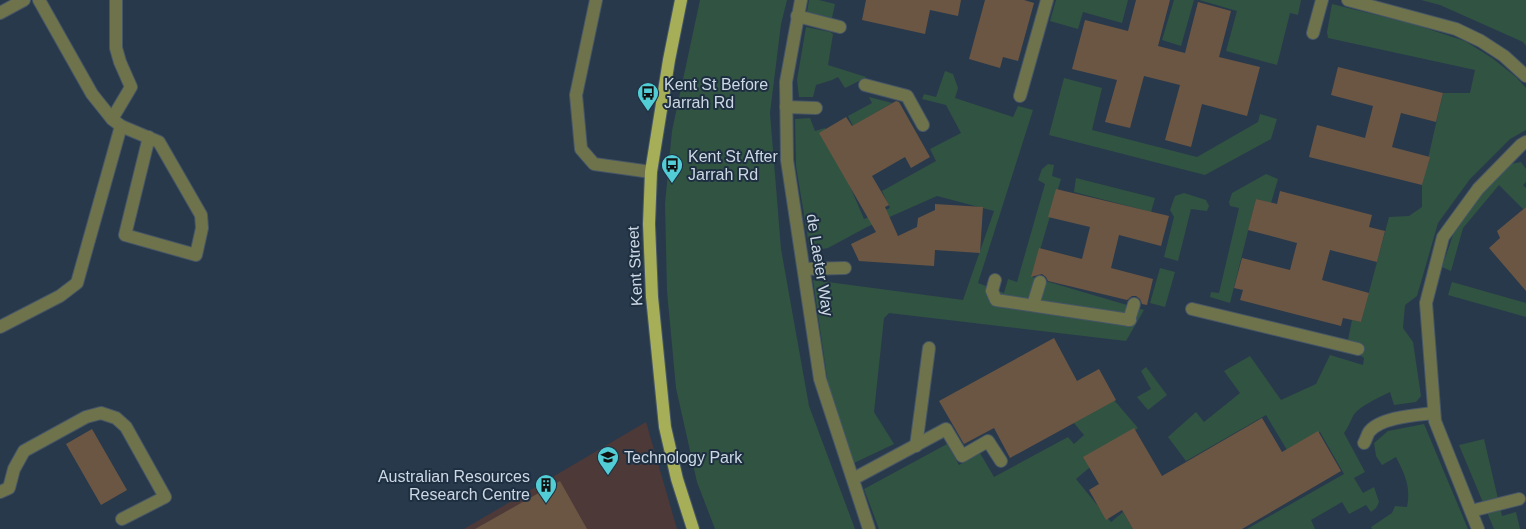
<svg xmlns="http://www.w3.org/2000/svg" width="1526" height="529" viewBox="0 0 1526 529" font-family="Arial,sans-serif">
	<rect width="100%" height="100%" fill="#28394c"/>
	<path fill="#4e3939" d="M646 422 677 529H464Z"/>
	<g fill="#315342">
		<path d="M700 0H787L781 24 770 113 781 249 809 406 855 529H715L697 482 676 388 667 291 665 204 672 131Z"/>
		<path d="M809 0H819L835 4 832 18 807 12Z"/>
		<path d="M1056 0H1128L1122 23 1083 12 1078 29 1050 21Z"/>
		<path d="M1174 0H1194L1181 46 1162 40Z"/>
		<path d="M1199 0H1301L1298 15 1290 13 1277 65 1226 51 1237 11Z"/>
		<path d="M1421 0H1526V46L1523 42 1440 5Z"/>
		<path d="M1332 4 1413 24 1465 41 1492 58 1516 77 1526 88V130L1510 139 1470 179 1438 223 1417 296 1405 305 1403 328 1413 342 1421 396 1416 402 1394 405 1390 392C1380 397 1359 406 1353 416 1350 422 1348 428 1344 433L1365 472 1354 478 1363 493 1374 487 1379 502 1376 508 1371 512 1366 505 1349 514 1342 502 1311 520 1315 529H1247L1344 474 1320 432 1287 450 1266 415 1186 461 1168 437 1196 412 1204 422 1240 393 1224 371 1250 356 1281 400 1316 384 1330 355 1363 365 1364 358 1347 345 1352 320 1361 322 1389 217 1409 216 1422 207V185L1443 93H1470L1475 70 1328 38 1327 32Z"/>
		<path d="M806 27 830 32 833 34 828 65 866 77 865 78 845 88 838 77 832 80 816 85 813 97H799L797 80Z"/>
		<path d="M945 71 953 74 958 88 955 98 1013 117 1018 106 1033 110 978 283 1004 293 1008 279 1017 282 1045 184 1038 180 1042 169 1048 164 1054 165 1052 176 1061 179 1032 277 1144 310 1126 341 889 313 884 318 874 412 894 444 854 463 828 384 813 280 963 300 994 211 937 196 867 227 828 248 810 251 796 166 795 119 810 118 815 131 825 128 864 219 890 208 882 191 936 161 930 149 961 133 946 105 922 99 924 94 936 97Z"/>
		<path d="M1064 78 1102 88 1092 130 1197 157 1258 122 1260 114 1277 119 1271 139 1205 175 1049 135Z"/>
		<path d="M869 97 892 103 853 126 848 116 872 103Z"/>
		<path d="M1521 162 1526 169V182L1523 185 1526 188V207L1523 209 1499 185 1463 228 1451 271 1442 267 1455 229 1484 190 1511 164Z"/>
		<path d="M1266 174 1278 179 1271 203 1256 199 1230 303 1210 297 1211 292 1219 293 1239 208 1230 206 1229 202 1232 193Z"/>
		<path d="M1076 178 1155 198 1151 212 1074 192Z"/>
		<path d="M1184 193 1206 200 1209 206 1207 211 1191 209 1178 261 1164 257 1174 217 1170 210 1175 196Z"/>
		<path d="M1160 268 1175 272 1165 307 1150 303Z"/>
		<path d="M1452 282 1526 303V317L1448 295Z"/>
		<path d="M1146 367 1167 395 1148 410 1137 397 1151 389 1141 371Z"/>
		<path d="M1114 400 1138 428 1102 457 1076 479 1111 522 1123 512 1133 529H879L864 489 947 444 959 465 980 453 994 477 1068 437 1074 444 1084 435 1073 422Z"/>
		<path d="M1424 424 1468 529H1372L1371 527 1392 513 1395 506 1407 507C1411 486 1405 475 1396 457L1382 465 1376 456 1374 443 1388 431Z"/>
		<path d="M1484 439 1502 516 1516 512 1520 529H1494L1459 445Z"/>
	</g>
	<g fill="#6b5643">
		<path d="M866 0H961L958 16 930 10 925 34 862 20Z"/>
		<path d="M985 0H1024L1034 3 1018 61 1003 57 1000 68 969 59Z"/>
		<path d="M1136 0H1170L1158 46 1185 53 1198 2 1231 11 1219 57 1260 67 1247 116 1202 104 1191 147 1165 140 1180 85 1144 76 1130 128 1105 122 1117 80 1072 69 1085 20 1128 31Z"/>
		<path d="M1338 67 1443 93 1436 122 1401 113 1392 147 1430 157 1422 185 1309 157 1317 125 1365 138 1373 106 1331 95Z"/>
		<path d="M896 101 899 102 930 157 911 168 905 157 872 176 889 205 885 207 898 236 917 227 918 218 935 210V204L983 207 980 253 935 250 934 266 859 261 851 244 876 232 819 133 846 117 852 126Z"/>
		<path d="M1056 189 1169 216 1161 246 1119 235 1111 268 1153 279 1147 305 1142 304 1140 299 1136 296H1132L1127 300 1048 281 1046 277 1042 274 1031 277 1039 248 1082 259 1090 227 1048 217Z"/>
		<path d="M1280 191 1372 215 1369 227 1385 231 1377 262 1330 250 1322 280 1369 293 1361 322 1343 318 1341 326 1240 300 1243 290 1234 288 1242 258 1290 270 1297 243 1248 230 1256 199 1277 204Z"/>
		<path d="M1526 207V291L1489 248 1500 238 1497 231Z"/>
		<path d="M1054 338 1077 381 1099 369 1116 400 1010 458 994 428 964 444 939 401Z"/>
		<path d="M1262 418 1282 452 1318 431 1341 471 1242 529H1133L1122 510 1106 520 1089 490 1099 484 1083 457 1134 428 1162 476Z"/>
		<path d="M92 429 127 490 101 505 66 444Z"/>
		<path d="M560 481 587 529H475Z"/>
	</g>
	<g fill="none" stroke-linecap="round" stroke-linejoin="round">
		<g stroke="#465667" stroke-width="14">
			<g id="minor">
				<path d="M596 0 576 95 581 149 594 164 651 172"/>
				<path d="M801 0 786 82 787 160 820 379 869 529"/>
				<path d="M1348 0 1456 29 1481 41 1504 56 1526 76"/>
				<path d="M0 13 24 0"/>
				<path d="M797 16 840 27"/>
				<path d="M1313 33 1322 0"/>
				<path d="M865 85 907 96 923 125"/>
				<path d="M1020 96 1047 0"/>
				<path d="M786 107 816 108"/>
				<path d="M112 119 131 87 120 62 116 48V0"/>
				<path d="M121 126 159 142 201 215 202 228 196 255 125 235 149 137"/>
				<path d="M804 269 845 268"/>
				<path d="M995 280 992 291 996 300 1130 320"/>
				<path d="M1033 305 1040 282"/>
				<path d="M1192 309 1358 349"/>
				<path d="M1129 320 1134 304"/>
				<path d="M0 327 60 296 77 283 121 126 112 119 92 94 39 0"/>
				<path d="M1364 443C1366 440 1367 435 1369 432 1380 417 1417 415 1434 413"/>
				<path d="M916 446 929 348"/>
				<path d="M853 479 946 429 962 456 988 441 1001 461"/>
				<path d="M0 492 9 488 14 469 24 451 86 417 101 413 116 418 126 427 165 497 122 519"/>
				<path d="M1471 511 1519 499"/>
				<path d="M1478 529 1435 421 1426 303 1443 237 1478 189 1521 145 1526 142"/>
			</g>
		</g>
		<g stroke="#465667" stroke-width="14">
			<path id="major" d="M681 0 669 60 651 172 649 224 652 297 665 427 677 479 693 529"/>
		</g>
		<use href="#minor" stroke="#6f734b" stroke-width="12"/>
		<use href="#major" stroke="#a6ae57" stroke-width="12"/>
	</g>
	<defs>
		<g id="bus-pin" transform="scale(1.125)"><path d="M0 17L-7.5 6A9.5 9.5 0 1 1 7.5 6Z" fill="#52ccd5" stroke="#1e2f41"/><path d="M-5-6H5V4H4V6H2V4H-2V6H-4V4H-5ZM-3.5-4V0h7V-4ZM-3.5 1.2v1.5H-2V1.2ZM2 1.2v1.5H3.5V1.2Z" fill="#111"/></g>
		<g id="university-pin" transform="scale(1.125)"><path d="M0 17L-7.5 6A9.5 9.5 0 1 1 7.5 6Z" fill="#52ccd5" stroke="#1e2f41"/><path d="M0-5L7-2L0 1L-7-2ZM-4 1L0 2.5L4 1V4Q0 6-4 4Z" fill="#111"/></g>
		<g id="building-pin" transform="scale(1.125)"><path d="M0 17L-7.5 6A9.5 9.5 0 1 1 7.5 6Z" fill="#52ccd5" stroke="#1e2f41"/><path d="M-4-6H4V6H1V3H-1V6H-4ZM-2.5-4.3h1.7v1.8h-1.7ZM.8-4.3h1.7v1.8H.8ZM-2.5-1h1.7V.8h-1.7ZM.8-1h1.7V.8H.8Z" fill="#111"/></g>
	</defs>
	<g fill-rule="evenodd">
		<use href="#bus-pin" x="648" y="93"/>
		<use href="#bus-pin" x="672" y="165"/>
		<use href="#university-pin" x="608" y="457"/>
		<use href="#building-pin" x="546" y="485"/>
	</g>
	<g text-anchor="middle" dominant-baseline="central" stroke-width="4" stroke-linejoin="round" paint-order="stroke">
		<g font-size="16" fill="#cdd8e4" stroke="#1e2f41" text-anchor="start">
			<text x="664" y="84">Kent St Before<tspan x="664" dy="18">Jarrah Rd</tspan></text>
			<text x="688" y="156">Kent St After<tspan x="688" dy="18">Jarrah Rd</tspan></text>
			<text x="624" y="457">Technology Park</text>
			<text x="530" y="476" text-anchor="end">Australian Resources<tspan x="530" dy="18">Research Centre</tspan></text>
		</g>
		<g font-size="16" fill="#cdd8e4" stroke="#1e2f41">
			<text transform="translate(820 265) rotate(81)">de Laeter Way</text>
			<text transform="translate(635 266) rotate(-93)">Kent Street</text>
		</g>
	</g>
</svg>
